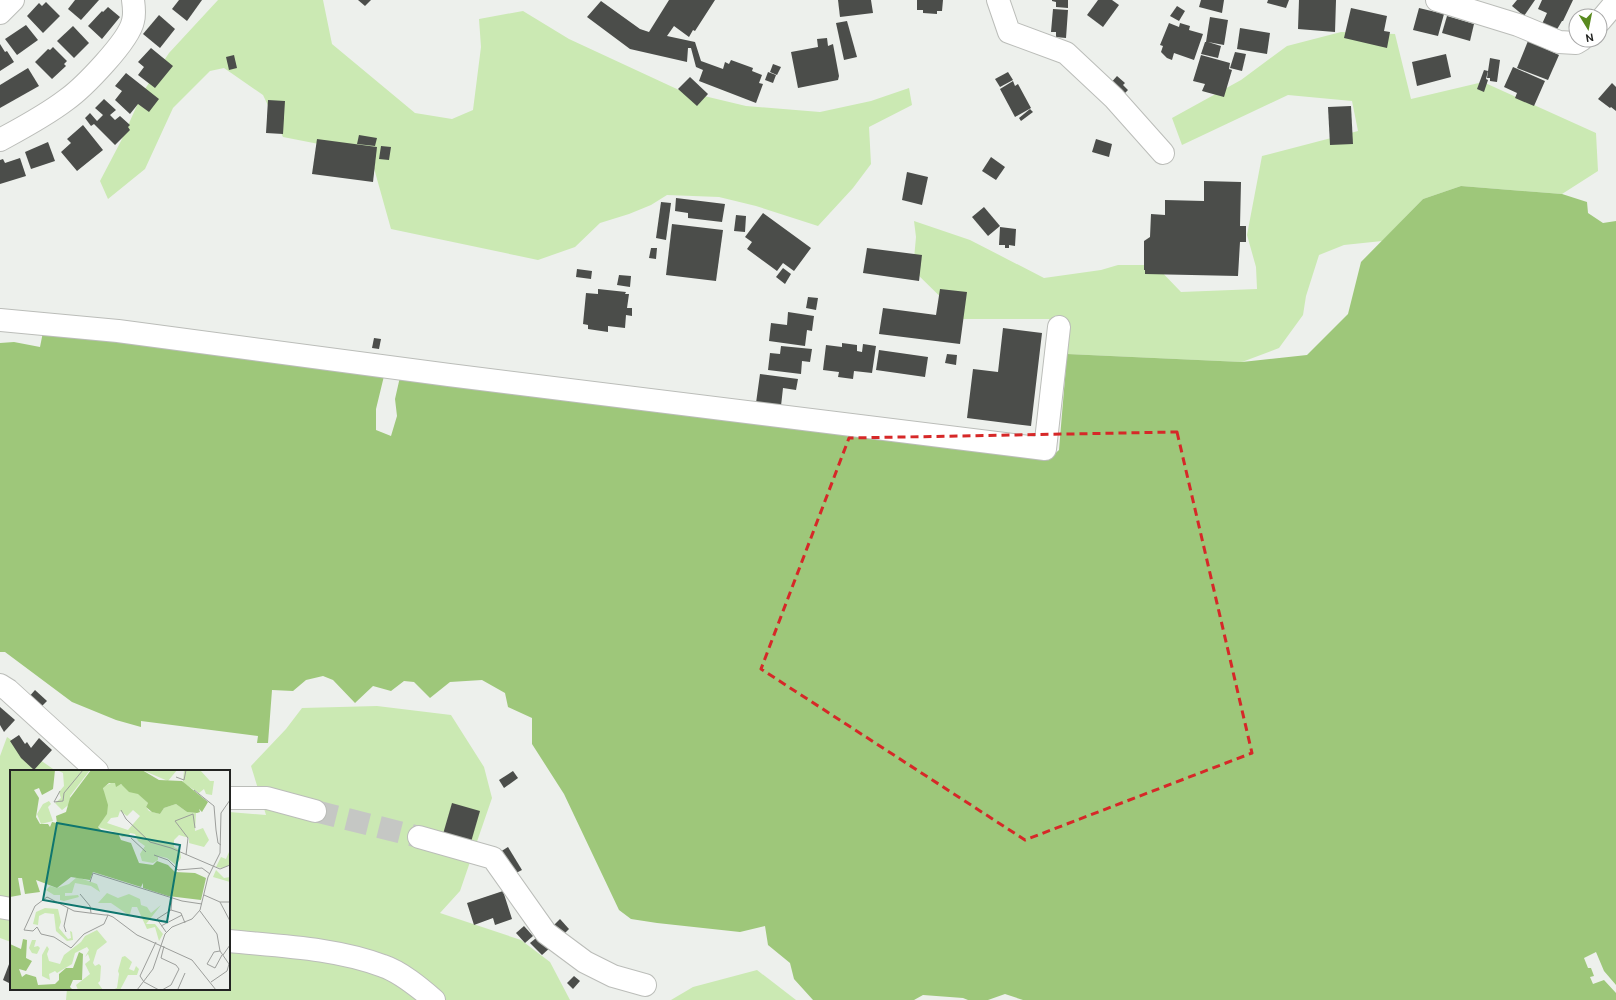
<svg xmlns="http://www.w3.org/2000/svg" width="1616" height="1000" viewBox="0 0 1616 1000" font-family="Ubuntu,sans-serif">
	<rect width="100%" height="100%" fill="#edf0ec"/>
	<g fill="#cbe9b3">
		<path d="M218 0H323L332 44 415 113 452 119 473 110 481 47 479 19 523 11 569 39 679 90 746 106 820 112 871 101 909 88 912 105 869 127 871 164 853 188 818 226 756 206 719 197 667 195 651 205 629 214 600 223 575 247 538 260 391 229 370 154 283 137 263 95 224 68 210 71 173 108 145 169 108 199 100 181 121 141 143 92 169 53Z"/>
		<path d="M1341 32 1395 34 1411 99 1483 82 1596 133 1598 171 1562 194 1461 186 1423 199 1382 241 1344 245 1319 255 1306 296 1303 315 1279 348 1242 362 1067 354 1049 319H963L913 270 916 237 914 221 970 240 1044 278 1101 270 1118 265H1155L1181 292 1257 289 1256 267 1247 235 1262 156 1358 131 1352 101 1288 95 1182 145 1172 118 1241 80 1287 46Z"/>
		<path d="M377 706 451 715 484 767 492 798 460 891 440 913 521 940 550 962 570 1000H66L67 989H229V812L266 815 251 766 286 729 302 708Z"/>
		<path d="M7 737 56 771H11V942L0 938V756Z"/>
		<path d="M757 970 796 1000H671L693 987Z"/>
	</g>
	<path fill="#9ec77a" d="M1461 186 1562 194 1587 202 1588 213 1603 223 1616 221V985L1604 971 1596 952 1584 958 1588 968H1591L1594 976 1590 977 1593 984 1604 980 1616 993V1000H1023L1005 994 988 1000H968L963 998 923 995 914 1000H813L794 979 790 963 768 945 765 926 740 932 657 923 631 919 619 910 564 794 532 744V718L508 707 505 693 482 680 450 682 430 698 414 682 404 681 391 691 373 686 355 703 333 680 323 676 306 680 293 691 272 690 268 743H257L258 736 141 721V727L116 720 72 702 5 652H0V343L14 342 40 347 43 332 384 376 376 409V430L391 436 397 416 395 399 400 377 1049 459 1059 450 1067 354 1242 362 1307 355 1348 314 1361 262 1423 199Z"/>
	<g fill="#4b4d4a">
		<path d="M75 0H99L81 20 68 9Z"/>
		<path d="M179 0H202L187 21 172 9Z"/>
		<path d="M358 0H371L365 6Z"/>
		<path d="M669 0H715L695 31 693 30 689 37 674 26 667 36 695 42 701 61 723 69 725 62 729 64 731 60 753 68 752 71 762 75 759 83 763 84 756 103 699 81 703 70 696 67 691 48H688L687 62 630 49 587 17 601 1 640 29 649 32Z"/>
		<path d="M838 0H871L873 13 840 17Z"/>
		<path d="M917 0H943L942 11H937V14L923 13V10H917Z"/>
		<path d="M1052 0H1068V8L1056 7V2L1052 1Z"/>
		<path d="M1098 0H1112L1119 5 1103 27 1087 15Z"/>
		<path d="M1201 0H1224L1222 13 1199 7Z"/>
		<path d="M1268 0H1289L1286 8 1267 3Z"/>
		<path d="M1299 0H1336L1335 32 1298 29Z"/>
		<path d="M1517 0H1535L1524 16 1512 6Z"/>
		<path d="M1542 0H1573L1563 21H1562L1556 31 1542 24 1547 13 1538 9Z"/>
		<path d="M46 2 60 16 43 33 27 16 39 3 42 6Z"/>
		<path d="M1177 6 1185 11 1179 21 1170 16Z"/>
		<path d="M108 7 120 17 102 39 88 26 102 11 103 12Z"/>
		<path d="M1351 8 1387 16 1384 31 1390 32 1387 48 1344 38Z"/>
		<path d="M1419 8 1444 14 1438 36 1413 30Z"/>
		<path d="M1053 9 1068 10 1066 38 1056 37V32H1051Z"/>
		<path d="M159 15 175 29 160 48 143 34Z"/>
		<path d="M1447 16 1474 24 1470 41 1442 33Z"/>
		<path d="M1210 17 1228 20 1224 45 1208 42 1221 46 1218 58 1201 54 1205 42H1206Z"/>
		<path d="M847 21 857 57 844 60 836 23Z"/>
		<path d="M1169 23 1179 27 1180 23 1190 26 1189 30 1203 34 1194 60 1174 53 1172 60 1167 58 1161 52 1163 46 1160 45Z"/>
		<path d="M26 25 38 40 17 55 5 39Z"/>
		<path d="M73 26 89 43 74 58 57 41Z"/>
		<path d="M1240 28 1270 33 1267 54 1237 49Z"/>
		<path d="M827 38 828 46 833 44 839 76 838 80 798 88 791 52 818 47 817 39Z"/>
		<path d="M1528 41 1559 55 1548 80 1517 68Z"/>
		<path d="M0 44 5 52 7 51 14 62 0 71Z"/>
		<path d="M53 47 67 61 64 64 66 66 52 79 35 62 48 49 50 50Z"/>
		<path d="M151 48 173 66 155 88 138 75 144 67 138 62Z"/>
		<path d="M1235 52 1246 54 1242 71 1230 68Z"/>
		<path d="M1446 54 1451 77 1417 86 1412 62Z"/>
		<path d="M234 55 237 68 229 70 226 57Z"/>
		<path d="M1201 55 1230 63 1229 69 1232 70 1224 97 1202 91 1205 84 1193 81Z"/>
		<path d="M1490 58 1500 60 1497 82 1490 81V78H1487Z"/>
		<path d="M773 64 781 67 777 75 770 72Z"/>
		<path d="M1513 67 1545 81 1534 106 1515 98 1517 93 1504 87Z"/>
		<path d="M28 68 39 86 0 108V85Z"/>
		<path d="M1484 70 1488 71 1486 79 1488 80 1484 92 1477 89Z"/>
		<path d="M768 72 776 75 773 83 765 80Z"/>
		<path d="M1008 72 1013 80 1000 87 995 79Z"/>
		<path d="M126 73 159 99 149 112 138 104 130 114 115 100 122 91 115 86Z"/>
		<path d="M1117 76 1125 83 1123 85 1128 90 1121 97 1109 85Z"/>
		<path d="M690 77 708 94 697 106 678 89Z"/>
		<path d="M1013 81 1015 86 1018 84 1031 108 1015 117 1000 89Z"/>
		<path d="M1612 83 1616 87V111L1611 107 1610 108 1598 99Z"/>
		<path d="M104 99 116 110 110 115 115 120 120 116 130 125 128 127 130 130 115 145 94 124 91 126 85 118 90 113 97 121 103 115 95 108Z"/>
		<path d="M268 100 285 101 283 134 266 133Z"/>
		<path d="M1351 106 1353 144 1330 145 1328 107Z"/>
		<path d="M1030 109 1033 112 1021 121 1019 118Z"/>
		<path d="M83 125 103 150 77 171 61 152 71 143 67 139Z"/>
		<path d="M359 135 377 138 375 146 357 144Z"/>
		<path d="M317 139 377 147 373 182 312 174Z"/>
		<path d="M1096 139 1112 144 1109 157 1092 152Z"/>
		<path d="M48 142 55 161 31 169 25 152Z"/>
		<path d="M381 146 391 147 389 160 379 159Z"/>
		<path d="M991 157 1005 167 996 180 982 171Z"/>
		<path d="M20 158 26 176 0 184V160L3 159 5 163Z"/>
		<path d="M907 172 928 177 922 205 902 200Z"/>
		<path d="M1204 181 1241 182 1240 226H1246V242H1240L1238 276 1145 274V270H1144V241L1150 237 1151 214 1165 215V200L1204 201Z"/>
		<path d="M676 198 725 204 722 222 688 218V213L675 211Z"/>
		<path d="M661 202 671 203 666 240 656 238Z"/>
		<path d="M984 207 1000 226 988 236 972 217Z"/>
		<path d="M763 213 811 248 794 271 783 263 777 271 747 249 752 242 745 237Z"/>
		<path d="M736 215 746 216 745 232 734 231Z"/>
		<path d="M672 224 723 230 716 281 666 275Z"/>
		<path d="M1000 227 1016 229 1015 246 1009 245V248H1005V245H999Z"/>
		<path d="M651 248H657L656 259 649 258Z"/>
		<path d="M867 248 922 255 919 281 863 273Z"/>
		<path d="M783 268 791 274 785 284 776 277Z"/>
		<path d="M577 269 592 271 591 279 576 277Z"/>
		<path d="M619 275 631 276 630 287 617 285Z"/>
		<path d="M598 289 626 292 625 294H629L627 308H632V316L626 315 625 328 608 326V332L588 329V325L583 324 586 293 598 294Z"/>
		<path d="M940 289 967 292 960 344 879 334 883 308 936 315Z"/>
		<path d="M808 297 818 298 816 310 806 308Z"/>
		<path d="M788 312 814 316 812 331 807 330 805 346 769 341 771 323 787 325Z"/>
		<path d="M1003 328 1042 333 1031 426 967 418 973 369 998 372Z"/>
		<path d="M374 338 381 339 379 349 372 348Z"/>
		<path d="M842 343 857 345V351L862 352 863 344 876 346 872 373 854 371 853 379 838 377 839 372 823 370 826 345 842 347Z"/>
		<path d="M781 346 812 349 810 362 802 361 801 374 768 370 770 353 780 354Z"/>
		<path d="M879 350 928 357 925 377 876 370Z"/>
		<path d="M947 354 957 355 956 365 945 363Z"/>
		<path d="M760 374 798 379 796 390 783 388 781 406 756 403Z"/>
		<path d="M35 690 47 701 40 708 28 698Z"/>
		<path d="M0 707 15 720 4 732 0 725Z"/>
		<path d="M19 735 25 744 27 742 31 748 39 738 52 750 34 770 21 758 10 741Z"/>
		<path d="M513 771 518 778 504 788 499 780Z"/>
		<path d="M452 803 480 811 471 842 443 834Z"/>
		<path d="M508 847 522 870 514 874 500 852Z"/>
		<path d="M503 891 512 919 495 925 493 918 474 925 467 903Z"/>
		<path d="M560 919 569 929 562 936 553 926Z"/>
		<path d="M524 926 533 936 525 943 516 933Z"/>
		<path d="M541 934 552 946 542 955 530 943Z"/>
		<path d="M11 959V984L3 980Z"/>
		<path d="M574 976 580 981 573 989 567 983Z"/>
	</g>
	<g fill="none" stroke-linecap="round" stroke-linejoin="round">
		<path stroke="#c5c7c4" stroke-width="22" stroke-dasharray="22 11" stroke-linecap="butt" d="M315 811 419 837"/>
		<g stroke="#bbbdb9" stroke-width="24">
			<g id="minor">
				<path d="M998 0 1009 32 1066 53 1114 98 1163 153"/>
				<path d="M1437 0 1518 25 1559 42 1576 43 1581 40"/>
				<path d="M0 13 13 0"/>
				<path d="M1600 21 1616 2"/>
				<path d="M0 140C22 128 45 116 66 100 83 88 129 41 133 21 135 14 134 7 133 0"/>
				<path d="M0 320 118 331 449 375 1045 449 1059 327"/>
				<path d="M0 685 8 690 97 771"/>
				<path d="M229 798H267L315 811"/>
				<path d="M419 837 493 858 546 933 585 962 613 976 645 985"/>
				<path d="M0 907 11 909"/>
				<path d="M229 941C279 946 336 948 383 966 401 972 420 988 434 1000"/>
			</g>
		</g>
		<use href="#minor" stroke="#fff" stroke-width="22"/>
	</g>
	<path fill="none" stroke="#d62828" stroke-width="3" stroke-dasharray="8 5" stroke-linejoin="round" d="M1177 432 1252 753 1025 840 761 669 849 438Z"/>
	<g transform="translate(10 770)">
		<rect width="220" height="220" fill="#edf0ec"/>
		<path d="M47 0H80L60 26 61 33 52 40 45 33 51 28 49 22 54 16 53 3ZM132 0H167L158 11ZM174 0H190L200 11H204L202 25 196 24 194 19 189 23 175 14 173 12ZM103 12 116 16 129 24 138 33 136 37 139 41 150 44 154 38 166 34 177 42 186 43 185 61 193 58 199 70 194 77 179 73V68L169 65 164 70V77L170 80 171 88 166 95 157 88 148 86V90L143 93 132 91 130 84 135 76 128 71 125 64 120 63 119 66 112 67 108 63 88 57 97 43 93 17ZM123 40 130 46 118 60 97 53 101 48 108 47 110 41 117 46ZM39 31 41 34 38 37 43 51 31 54 27 44 33 34ZM219 82 220 95 212 98 206 97 211 87 216 89ZM206 100 214 108 220 107V112L203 107ZM67 107 87 114 90 122 81 116 65 113 62 123H55V126L68 125 69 127 54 131 50 130V125H44L36 120 40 116 47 118 59 114ZM97 123 108 128 119 124 130 129 131 135 137 137 141 143 151 135 136 154H145L153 164 149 171 145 157 137 159 127 137H122L120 144H117L101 133H88ZM35 138 48 139 51 152 49 158 58 169 61 168 60 161 62 162 63 170 57 171 46 161 44 144 35 143 29 146 28 155 23 154 26 142ZM87 160 97 172 87 180 83 193 85 196 89 194 91 196 90 211 88 213 93 220H68L66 215 80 204 75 194 80 190 78 184 75 187 79 180 77 177 65 183 62 194 47 203 45 201 39 204 40 210 32 206V185L37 176 39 179 37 184 39 191 50 194 54 185 71 172 75 166ZM22 170H26L24 177 28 176 30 178 27 184 22 183 19 178ZM115 186 122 192 119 199 124 201 126 196 129 199 127 205H118L110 220H102L107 218 109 204 108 201 112 187Z" fill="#cbe9b3" fill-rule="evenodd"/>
		<path d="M0 0H45L43 19 32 25 29 18 24 20 29 28 26 47 30 54H38L40 57 42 52 47 53 46 46 56 42 60 28 81 0H132L149 10 172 11 198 32 192 42 189 39 190 42 187 43 177 42 166 34 154 38 150 44 142 42 136 37 138 33 128 24 119 22 111 14 106 17 105 13H99L93 18 98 35 97 44 88 57 93 62 108 63 111 70 121 73 129 93 143 95 147 91 158 95 165 102 185 103 196 108 191 130 158 126 133 118V113L131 117 83 102 80 110 61 107 47 118 26 110 30 122 15 124 12 108H8L11 125 0 127ZM13 169 17 170 16 188 22 191 16 201 9 199 12 207 16 204 26 207 28 215 45 214 49 210V204L56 198H63L69 182 73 184 72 210H63L60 217 63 220H0V174L11 179Z" fill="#9ec77a"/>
		<path fill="none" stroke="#9c9e9b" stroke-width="1" d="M166 7 174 10 176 0M184 20 204 36 206 60 208 73 211 75M50 21 44 32 53 31 54 23 73 0M111 40 116 49 140 72 161 78 210 99 220 95M121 68 136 82M144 85 158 90 168 100 192 98 200 104M176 85 178 68 165 51 183 44 185 58M80 112 83 103 172 131 192 134M70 124 80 136 81 143M194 125 210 132H220M210 132 220 151M161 140 171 143 175 153M190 141 207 164 210 181 219 194 217 201 201 212M98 145 94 154 74 164 61 178 44 167 31 164 27 157 23 161 14 160 25 136 37 127 64 141 95 145H98L103 147 127 165 182 190 206 220M151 156 172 145M56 162 54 156 58 138M156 162 147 149 161 140 162 127M146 172 130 206 134 212 149 220M210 181 204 182 197 194 205 198 212 185M213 185 220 175M168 219 175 203M127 220 143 199 155 164 162 157 182 149 190 140 198 107 210 83 211 43 220 30M152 220 161 215 169 199 166 195 151 188 154 176"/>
		<path fill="#0f766e" fill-opacity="0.15" stroke="#0f766e" stroke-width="2" d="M47 53 170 75 157 152 33 130Z"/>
		<rect width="220" height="220" fill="none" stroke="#232422" stroke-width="2"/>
	</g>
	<g transform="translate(1588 28) rotate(170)"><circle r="19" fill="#ffffff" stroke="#a7a7a7"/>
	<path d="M0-3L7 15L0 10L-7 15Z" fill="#598a1f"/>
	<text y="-6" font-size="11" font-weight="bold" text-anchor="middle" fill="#232422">N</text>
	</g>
</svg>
